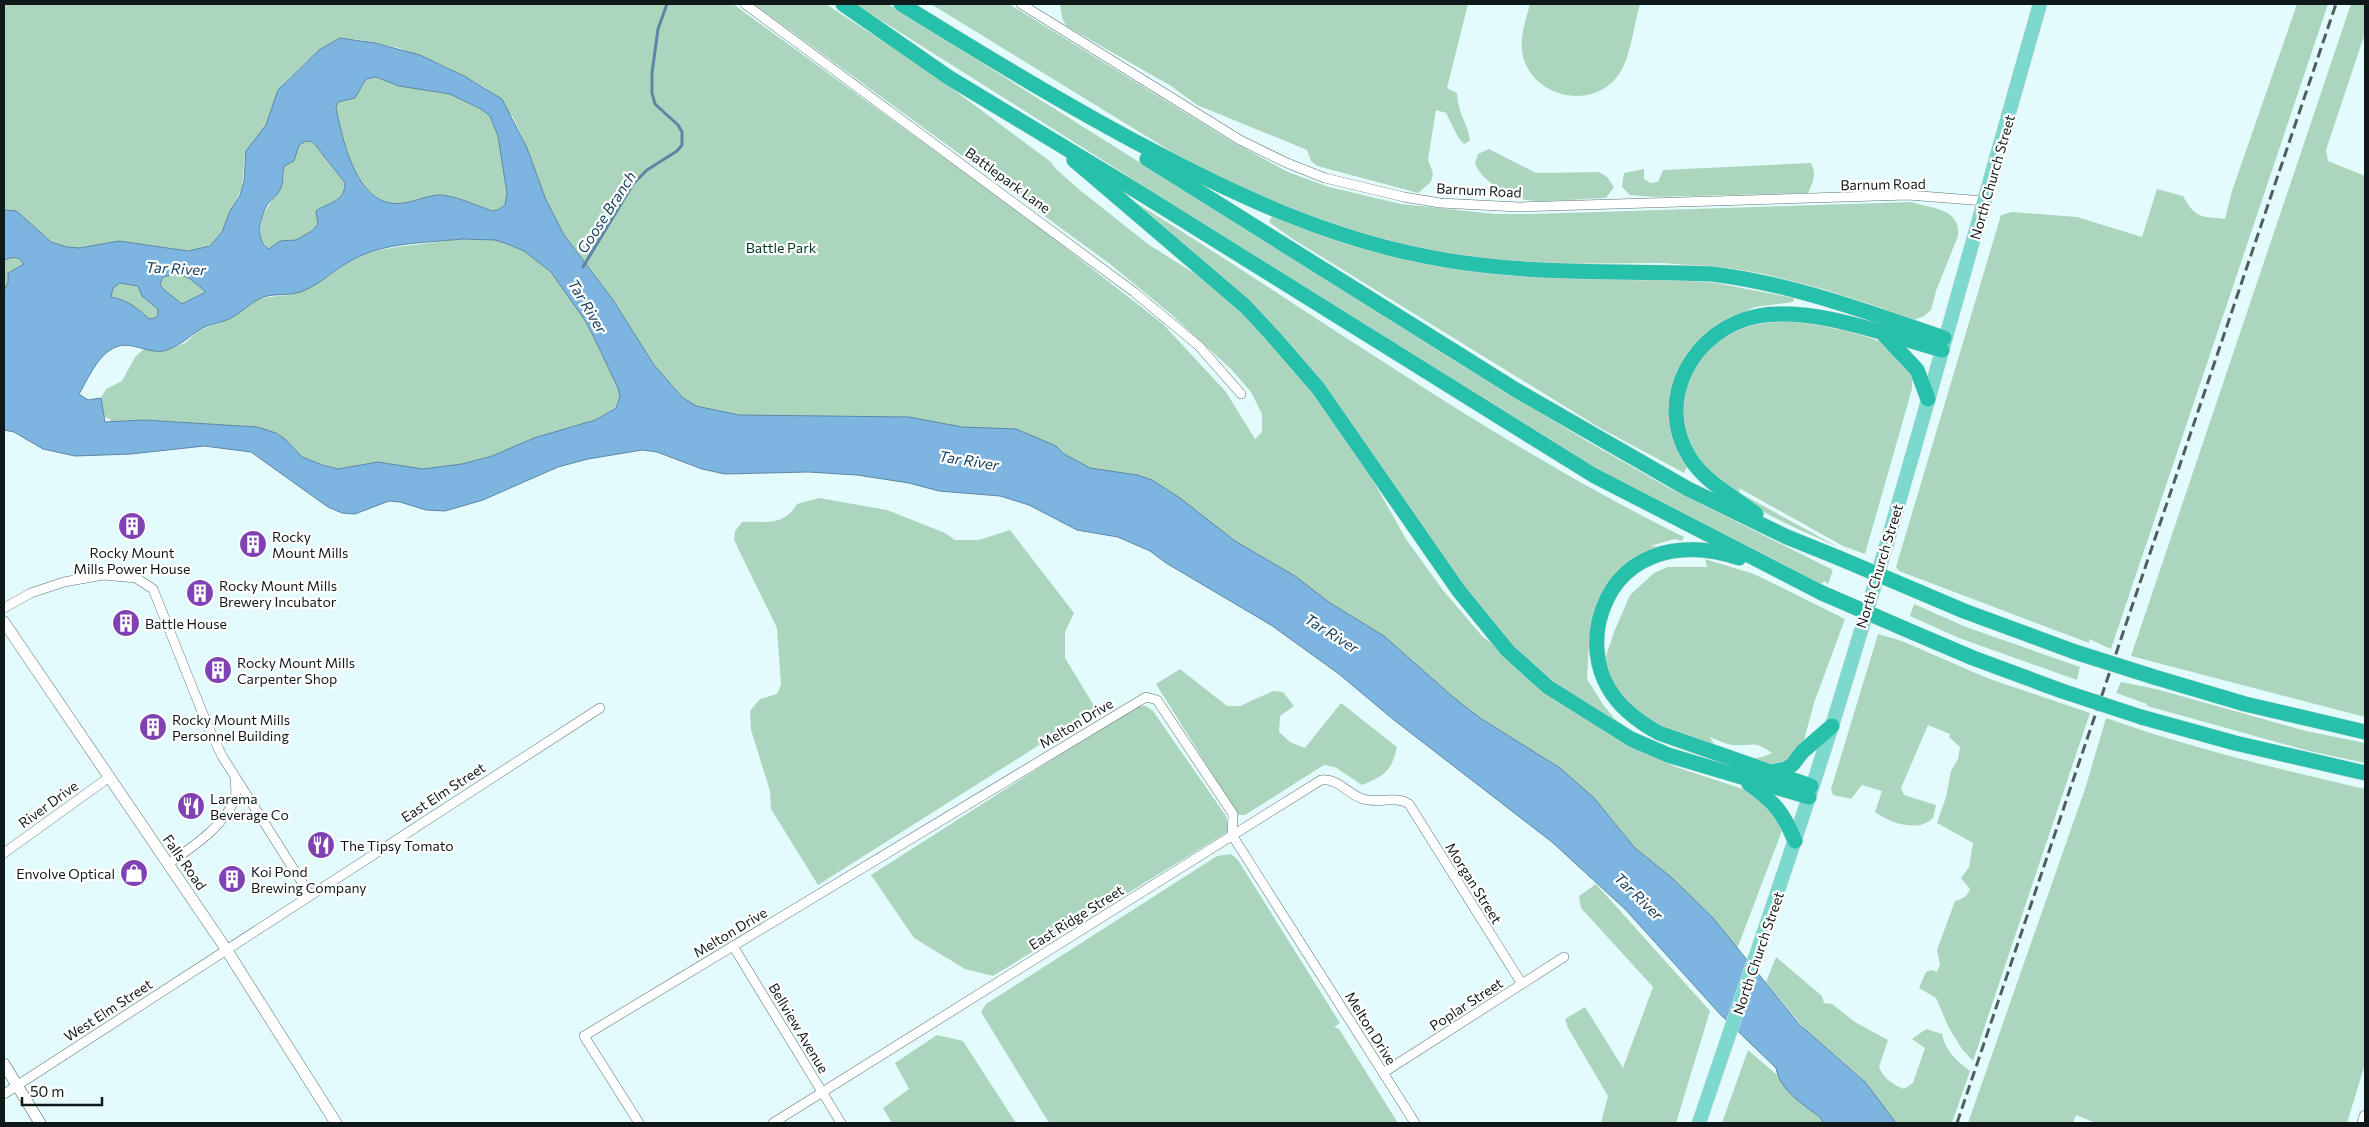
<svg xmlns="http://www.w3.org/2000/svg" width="2369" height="1127" viewBox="0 0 2369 1127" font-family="Commissioner,sans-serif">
	<rect width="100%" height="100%" fill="#e4fbfd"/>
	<g fill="#abd6bd">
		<path d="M4 4H733L1031 221 1163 324 1226 392 1255 439 1262 432V414L1251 392 1231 369 1172 315 1110 264 754 4H826L934 75 1051 162 1056 169 1081 191 1148 244 1200 277 1227 297 1304 380 1363 463 1406 539 1442 589 1483 637 1645 753 1676 767 1743 789 1767 807 1783 828 1737 949 1713 918 1671 877 1635 848 1611 818 1560 768 1480 718 1453 697 1384 636 1330 603 1295 576 1235 541 1180 498 1137 475 1090 468 1064 454 1056 446 909 417 739 415 696 406 682 397 654 365 613 300 564 235 546 200 527 148 513 117 486 88 445 66 399 48 361 40 340 38 319 50 288 79 278 90 266 125 245 155 242 188 230 211 222 232 213 243 201 250H175L119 241 80 248 67 247 51 242 20 214 16 211 4 210Z"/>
		<path d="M855 4H888L1466 368 1585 440 1669 488 1833 570 1828 584 1824 581 1822 584C1729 538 1636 491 1546 440Z"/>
		<path d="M931 4H1009L1231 141 1288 172 1329 187 1401 204 1495 214H1532L1912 202C1932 209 1961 208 1958 236L1936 291 1931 310 1924 316 1914 320 1893 315 1882 308 1823 289 1764 274 1729 268 1662 263 1513 264 1429 254 1302 218 1185 160Z"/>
		<path d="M1060 4H1468L1447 88 1457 93C1458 115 1468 122 1470 141L1464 144 1458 137 1446 113 1436 110 1428 160 1433 173 1431 182 1418 193 1317 166 1311 161 1307 150 1197 105 1171 86 1066 26 1062 17Z"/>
		<path d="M1530 4H1640C1634 24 1632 48 1623 67 1603 110 1539 103 1524 60 1518 42 1525 22 1530 4Z"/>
		<path d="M2297 4H2328L2111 649 2089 639V643L1899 571 1896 567 2001 215 2012 212 2077 217 2142 237 2157 189 2183 196C2196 219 2200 216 2225 219L2232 191Z"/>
		<path d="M2351 4H2365V33L2326 150 2328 161 2365 176V717L2131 656Z"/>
		<path d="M376 77 399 86 450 94 481 109 490 116 498 136 507 193 505 205 498 210 492 211C478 206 463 199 448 196 434 192 418 201 404 203 357 211 343 141 335 108L338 102 355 98 366 79Z"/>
		<path d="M306 141 313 142 345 184C345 200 332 203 320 208L318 224 312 231 296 240 280 241 269 249 260 238 262 217 283 181 284 166 294 161 299 145Z"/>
		<path d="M1489 149 1536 173 1599 172 1607 177 1614 187 1606 198C1587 198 1538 204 1522 199 1504 194 1480 179 1475 163L1478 154Z"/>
		<path d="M1811 163C1817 174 1813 182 1808 193L1653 197 1630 195 1622 187 1624 173 1644 169V179L1651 183 1658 182 1663 170Z"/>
		<path d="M1138 204C1319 316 1493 443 1684 537L1682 541 1675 539 1650 546 1667 547 1639 557 1589 643 1587 679 1604 706 1615 719 1632 731 1578 699 1547 676 1507 640 1465 590 1334 403 1135 209Z"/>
		<path d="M1272 216 1372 251 1716 283 1794 298 1793 302 1755 307 1725 320 1708 332 1684 359 1676 376 1688 464 1684 473 1600 428 1291 238 1269 222Z"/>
		<path d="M462 239 495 240 505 243 524 251 551 272 586 322 599 348 618 388 620 397 616 407 594 420 534 438 492 456 462 464 423 469 373 462 338 469 302 457 285 439 276 433 257 427 144 420 111 422 110 419 104 417 101 398 106 389 122 381 135 357 144 349 167 350 185 343 200 330 233 317 260 298 288 295 320 282 353 259 369 252 397 247Z"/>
		<path d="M14 256 20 258 24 264 8 273V282L4 291V260Z"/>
		<path d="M177 274 189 278 207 292 182 304 163 289 160 284 163 277Z"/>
		<path d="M120 283 138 286 142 296 158 309V315L155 318 149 319 136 307 111 297 113 288Z"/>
		<path d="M1784 320C1810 324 1869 332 1889 347 1897 354 1905 365 1912 373V389L1865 554 1843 546 1739 488 1740 493 1838 547C1788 525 1736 504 1699 462 1693 455 1689 443 1687 434 1679 400 1683 375 1708 350 1713 346 1717 341 1722 338 1741 326 1763 323 1784 320Z"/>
		<path d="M819 498 887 510 945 533 955 540H979L1010 530 1074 613 1065 632V658L1096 709 818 885 771 809 770 791 751 730 750 711 760 699 777 694 781 685 777 628 734 540 735 531 742 522C766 521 783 527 797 504Z"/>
		<path d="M1705 559 1754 574 1845 619 1814 703 1803 744 1794 757 1776 766 1746 759 1763 757 1772 753C1753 739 1752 747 1733 745 1724 744 1718 740 1710 737L1715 746 1676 735 1636 713 1611 682 1604 662 1614 632 1630 595 1654 573 1668 567H1707Z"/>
		<path d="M1914 604 1966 627 2080 667 2077 680 1959 638 1910 616Z"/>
		<path d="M1878 634 1902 641 1987 678 2090 713 1973 1061 1962 1049 1949 1028 1936 998 1919 988 1926 972 1931 970 1937 972 1940 964 1937 950 1955 901C1962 899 1967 897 1970 889L1961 878 1969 867 1973 843 1937 823 1946 797 1951 771 1958 759 1960 747 1949 737 1950 734 1928 725 1901 788 1904 795 1936 805 1933 818C1918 833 1890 823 1875 812L1882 791 1862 785 1851 799 1833 795 1831 789Z"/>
		<path d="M1180 669 1227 706H1240L1273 691 1283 692 1294 706 1280 716 1279 732 1290 742 1305 748 1341 703 1397 747C1392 771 1384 776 1362 785L1335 767 1324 765 1245 815H1238L1156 684Z"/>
		<path d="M2121 682 2156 689 2306 731 2365 743V763L2309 751 2147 706V704L2116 693Z"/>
		<path d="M1136 706H1146L1153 711 1226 816 1229 831 993 976 965 969 914 938 871 875Z"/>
		<path d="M2106 718C2191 748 2278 769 2365 789V1064L2347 1123H2096L2076 1115 2073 1123H1968L2085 789Z"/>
		<path d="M1231 854 1238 860 1340 1023 1334 1027 1339 1029 1398 1123H1049L981 1012 986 1004 1217 856Z"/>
		<path d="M1596 884 1710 1011 1676 1123H1601L1608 1096 1568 1028 1565 1019 1585 1007 1623 1068 1653 987 1581 908 1579 896Z"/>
		<path d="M1776 957 1822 996 1824 1003 1832 1004 1855 1022 1888 1040 1879 1067C1884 1079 1892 1084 1904 1089L1913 1083 1925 1048 1912 1039 1926 1029 1942 1034C1945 1051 1957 1061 1970 1071L1952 1123H1896L1859 1076 1806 1030 1766 982Z"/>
		<path d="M937 1035 963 1041 1016 1123H892L883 1108 909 1089 895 1063Z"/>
		<path d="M1748 1050 1819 1111 1830 1123H1722Z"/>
	</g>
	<path fill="#7db5e1" stroke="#5c86a5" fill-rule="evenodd" d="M340 38 375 43 420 55 464 76 502 99 527 148 546 200 564 235 613 300 654 365 682 397 696 406 739 415 909 417 962 427 1016 429 1056 446 1064 454 1090 468 1137 475 1152 480 1180 498 1235 541 1295 576 1330 603 1384 636 1453 697 1480 718 1560 768 1594 798 1635 848 1671 877 1713 918 1800 1025 1865 1082 1896 1123H1823L1821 1118C1803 1104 1780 1091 1776 1068L1720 1014 1625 909 1552 842 1394 720 1339 674 1271 625 1166 563 1150 551 1118 537 1077 530 1029 505 1000 496 939 491 909 483 857 475 808 472 725 474 702 469 657 452 642 450 588 459 558 467 483 500 445 511 426 510 400 502 389 501 355 514 342 513 328 507 251 452 204 446 131 454 75 456 43 449 14 432 4 430V291L8 282V273L24 264C18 255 13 257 4 260V210L16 211 20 214 51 242 67 247 80 248 119 241 188 251 210 246 222 232 230 211 240 195 244 181 246 151 266 125 278 90 319 50ZM376 77 399 86 450 94 481 109 490 116 498 136 507 193 505 205 498 210 492 211C478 206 463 199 448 196 434 192 418 201 404 203 357 211 343 141 336 108L338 102 355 98 366 79ZM306 141 313 142 345 183C345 203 328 202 316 211L318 224 312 231 303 236 296 240 280 241 269 249C254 239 260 219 267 205 270 200 277 196 280 190 284 182 282 174 284 166L294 161 299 145ZM462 239 495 240 505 243 524 251 551 272 586 322 599 348 618 388 620 397 616 408 595 420 534 438 492 456 462 464 423 469 377 462 338 469 323 465 302 457 285 439 276 433 257 427 144 420 105 422 101 398 88 400 79 394C88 379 98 354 116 347 132 340 150 356 167 350 180 345 188 338 199 330 208 324 221 323 231 318 241 313 249 304 259 299 271 292 289 297 303 291 322 283 336 268 354 259 385 242 427 243 462 239ZM177 274 189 278 206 292 182 304 163 289 160 284 163 277ZM120 283 138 286 142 296 158 309V315L155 318 149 319C138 308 127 300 111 297L113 288Z"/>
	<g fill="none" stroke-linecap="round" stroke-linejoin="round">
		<path stroke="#5c86a5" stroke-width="3" d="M583 267 633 184 647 170 677 151 682 145V132L678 125 655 104 652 93V73L658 29 667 4"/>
		<g stroke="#5d7273" stroke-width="10">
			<g id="street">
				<path d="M745 4 1134 292 1199 346 1241 394"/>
				<path d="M1021 4 1240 140 1287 163 1325 178 1404 197 1440 203 1519 207 1908 195 1985 201"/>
				<path d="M4 608 31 593 64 582 103 575 136 578 153 589 207 724 222 756 310 895"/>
				<path d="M4 853 108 778"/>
				<path d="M168 864C192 847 224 827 235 798 237 792 235 784 235 778"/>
				<path d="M733 946 841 1123"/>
				<path d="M1383 1073 1564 957"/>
				<path d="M4 1094 600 708"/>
				<path d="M639 1123 584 1036 1146 697 1157 700 1233 814 1232 835 1415 1123"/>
				<path d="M773 1123 1321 780C1339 778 1347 794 1363 799 1380 804 1395 795 1409 804L1522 984"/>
			</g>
		</g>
		<g stroke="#5d7273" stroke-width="12">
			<g id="secondary">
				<path d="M4 622 226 949 336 1123"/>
				<path d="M4 1064 40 1123"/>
				<path d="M2363 1123 2365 1116"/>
			</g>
		</g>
		<g stroke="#d9dada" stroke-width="15">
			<path id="primary" d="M1699 1123C1745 987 1792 853 1835 716 1908 480 1972 241 2040 4"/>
		</g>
		<g stroke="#d9dada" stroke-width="16">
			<g id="highway">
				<path d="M843 4 948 77 1140 193 1593 475 1822 593"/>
				<path d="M901 4C983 55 1065 105 1151 150 1238 196 1327 237 1424 256 1519 276 1616 270 1712 274 1793 284 1868 312 1944 338"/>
				<path d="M1147 159 1516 390 1688 489 1787 537 1839 558"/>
				<path d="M1074 160 1245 306 1272 335 1318 388 1459 591 1508 651 1548 687 1631 739 1668 755 1809 797"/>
				<path d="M1885 336 1917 370 1928 399"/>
				<path d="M1756 514C1733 496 1706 483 1690 458 1653 400 1694 328 1758 316 1814 306 1887 335 1942 350"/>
				<path d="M1739 558C1679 538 1616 553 1599 621 1594 643 1597 668 1608 687 1619 707 1639 722 1659 733L1811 786"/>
				<path d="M1917 591 1964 611 2075 652"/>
				<path d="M1912 632 1973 658 2062 691"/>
				<path d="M2154 677 2245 704 2365 732"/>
				<path d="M2141 717 2235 743 2365 773"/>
				<path d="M1771 772 1786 769 1793 764 1802 752 1832 726"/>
				<path d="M1749 784C1774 802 1783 812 1795 841"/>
			</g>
		</g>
		<use href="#street" stroke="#fff" stroke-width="9"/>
		<use href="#secondary" stroke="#fff" stroke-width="11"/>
		<use href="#primary" stroke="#7dd9cd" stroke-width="14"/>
		<use href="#highway" stroke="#27c0ab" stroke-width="15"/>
		<path stroke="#515e5e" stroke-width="3" stroke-dasharray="10 5" stroke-linecap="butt" d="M1957 1123 2336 4"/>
		<g stroke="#d9dada" stroke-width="16" stroke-linecap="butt">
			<g id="highway-bridge">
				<path d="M1839 558 1917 591"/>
				<path d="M1822 593 1912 632"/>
				<path d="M2075 652 2154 677"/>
				<path d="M2062 691 2141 717"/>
			</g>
		</g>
		<use href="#highway-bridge" stroke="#27c0ab" stroke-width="15"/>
	</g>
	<defs>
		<g id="building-disc" transform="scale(1.4375)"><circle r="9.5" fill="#8041b5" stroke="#fff"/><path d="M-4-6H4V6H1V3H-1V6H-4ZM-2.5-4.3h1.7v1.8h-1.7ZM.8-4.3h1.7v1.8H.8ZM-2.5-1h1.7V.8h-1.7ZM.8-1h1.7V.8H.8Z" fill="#fff"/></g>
		<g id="restaurant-disc" transform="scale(1.4375)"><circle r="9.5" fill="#8041b5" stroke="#fff"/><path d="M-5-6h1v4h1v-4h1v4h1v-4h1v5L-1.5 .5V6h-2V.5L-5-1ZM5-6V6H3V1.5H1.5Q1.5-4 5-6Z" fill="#fff"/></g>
		<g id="shop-disc" transform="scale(1.4375)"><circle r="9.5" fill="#8041b5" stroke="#fff"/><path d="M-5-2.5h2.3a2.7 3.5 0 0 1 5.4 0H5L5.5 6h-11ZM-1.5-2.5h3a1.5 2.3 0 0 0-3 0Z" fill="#fff"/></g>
	</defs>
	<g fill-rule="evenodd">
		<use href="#building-disc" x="132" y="526"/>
		<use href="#building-disc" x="253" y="544"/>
		<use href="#building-disc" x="200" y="593"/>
		<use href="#building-disc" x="126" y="623"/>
		<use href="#building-disc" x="218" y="670"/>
		<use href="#building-disc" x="153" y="727"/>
		<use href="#restaurant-disc" x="191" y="806"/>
		<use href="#restaurant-disc" x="321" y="845"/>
		<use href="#shop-disc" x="134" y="873"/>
		<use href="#building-disc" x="232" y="879"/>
	</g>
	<g text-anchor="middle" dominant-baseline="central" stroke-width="4.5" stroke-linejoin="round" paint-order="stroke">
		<g font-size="14" fill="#101919" stroke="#fff">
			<text transform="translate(1992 177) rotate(-74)">North Church Street</text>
			<text transform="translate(1008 180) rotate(36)">Battlepark Lane</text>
			<text transform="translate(1883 184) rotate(-1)">Barnum Road</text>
			<text transform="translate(1479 190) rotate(3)">Barnum Road</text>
			<text transform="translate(1879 566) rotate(-73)">North Church Street</text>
			<text transform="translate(1076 723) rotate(-31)">Melton Drive</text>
			<text transform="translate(443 792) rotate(-33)">East Elm Street</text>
			<text transform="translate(48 804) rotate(-36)">River Drive</text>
			<text transform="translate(185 862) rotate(55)">Falls Road</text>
			<text transform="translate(1474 883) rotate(58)">Morgan Street</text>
			<text transform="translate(1076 917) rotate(-32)">East Ridge Street</text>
			<text transform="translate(730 932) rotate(-31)">Melton Drive</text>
			<text transform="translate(1758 953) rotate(-71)">North Church Street</text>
			<text transform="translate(1466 1004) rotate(-33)">Poplar Street</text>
			<text transform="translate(108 1010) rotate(-33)">West Elm Street</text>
			<text transform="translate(799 1028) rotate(59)">Bellview Avenue</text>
			<text transform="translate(1371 1028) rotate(58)">Melton Drive</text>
		</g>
		<g font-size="14" fill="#003922" stroke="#fff">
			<text x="781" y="247">Battle Park</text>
		</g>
		<g font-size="14" fill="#101919" stroke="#fff" text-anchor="start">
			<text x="272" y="536">Rocky<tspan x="272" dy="16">Mount Mills</tspan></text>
			<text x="132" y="552" text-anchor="middle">Rocky Mount<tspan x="132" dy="16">Mills Power House</tspan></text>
			<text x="219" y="585">Rocky Mount Mills<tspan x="219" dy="16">Brewery Incubator</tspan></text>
			<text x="145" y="623">Battle House</text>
			<text x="237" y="662">Rocky Mount Mills<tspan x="237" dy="16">Carpenter Shop</tspan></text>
			<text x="172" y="719">Rocky Mount Mills<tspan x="172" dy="16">Personnel Building</tspan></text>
			<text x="210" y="798">Larema<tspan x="210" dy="16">Beverage Co</tspan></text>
			<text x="340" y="845">The Tipsy Tomato</text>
			<text x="251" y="871">Koi Pond<tspan x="251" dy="16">Brewing Company</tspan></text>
			<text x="115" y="873" text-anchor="end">Envolve Optical</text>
		</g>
		<g font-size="15" font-style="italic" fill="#16415f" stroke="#fff">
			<text transform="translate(606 212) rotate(-57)">Goose Branch</text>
			<text transform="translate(176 268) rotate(3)">Tar River</text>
			<text transform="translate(588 306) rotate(59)">Tar River</text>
			<text transform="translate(969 460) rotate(9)">Tar River</text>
			<text transform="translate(1332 633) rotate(32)">Tar River</text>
			<text transform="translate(1639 896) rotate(44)">Tar River</text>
		</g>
	</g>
	<rect width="2369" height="1127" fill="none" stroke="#101919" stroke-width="10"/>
	<path d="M22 1097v8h80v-8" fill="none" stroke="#101919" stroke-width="2.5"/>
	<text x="30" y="1097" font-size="15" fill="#101919" stroke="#ffffff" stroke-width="4" paint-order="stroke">50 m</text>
</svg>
